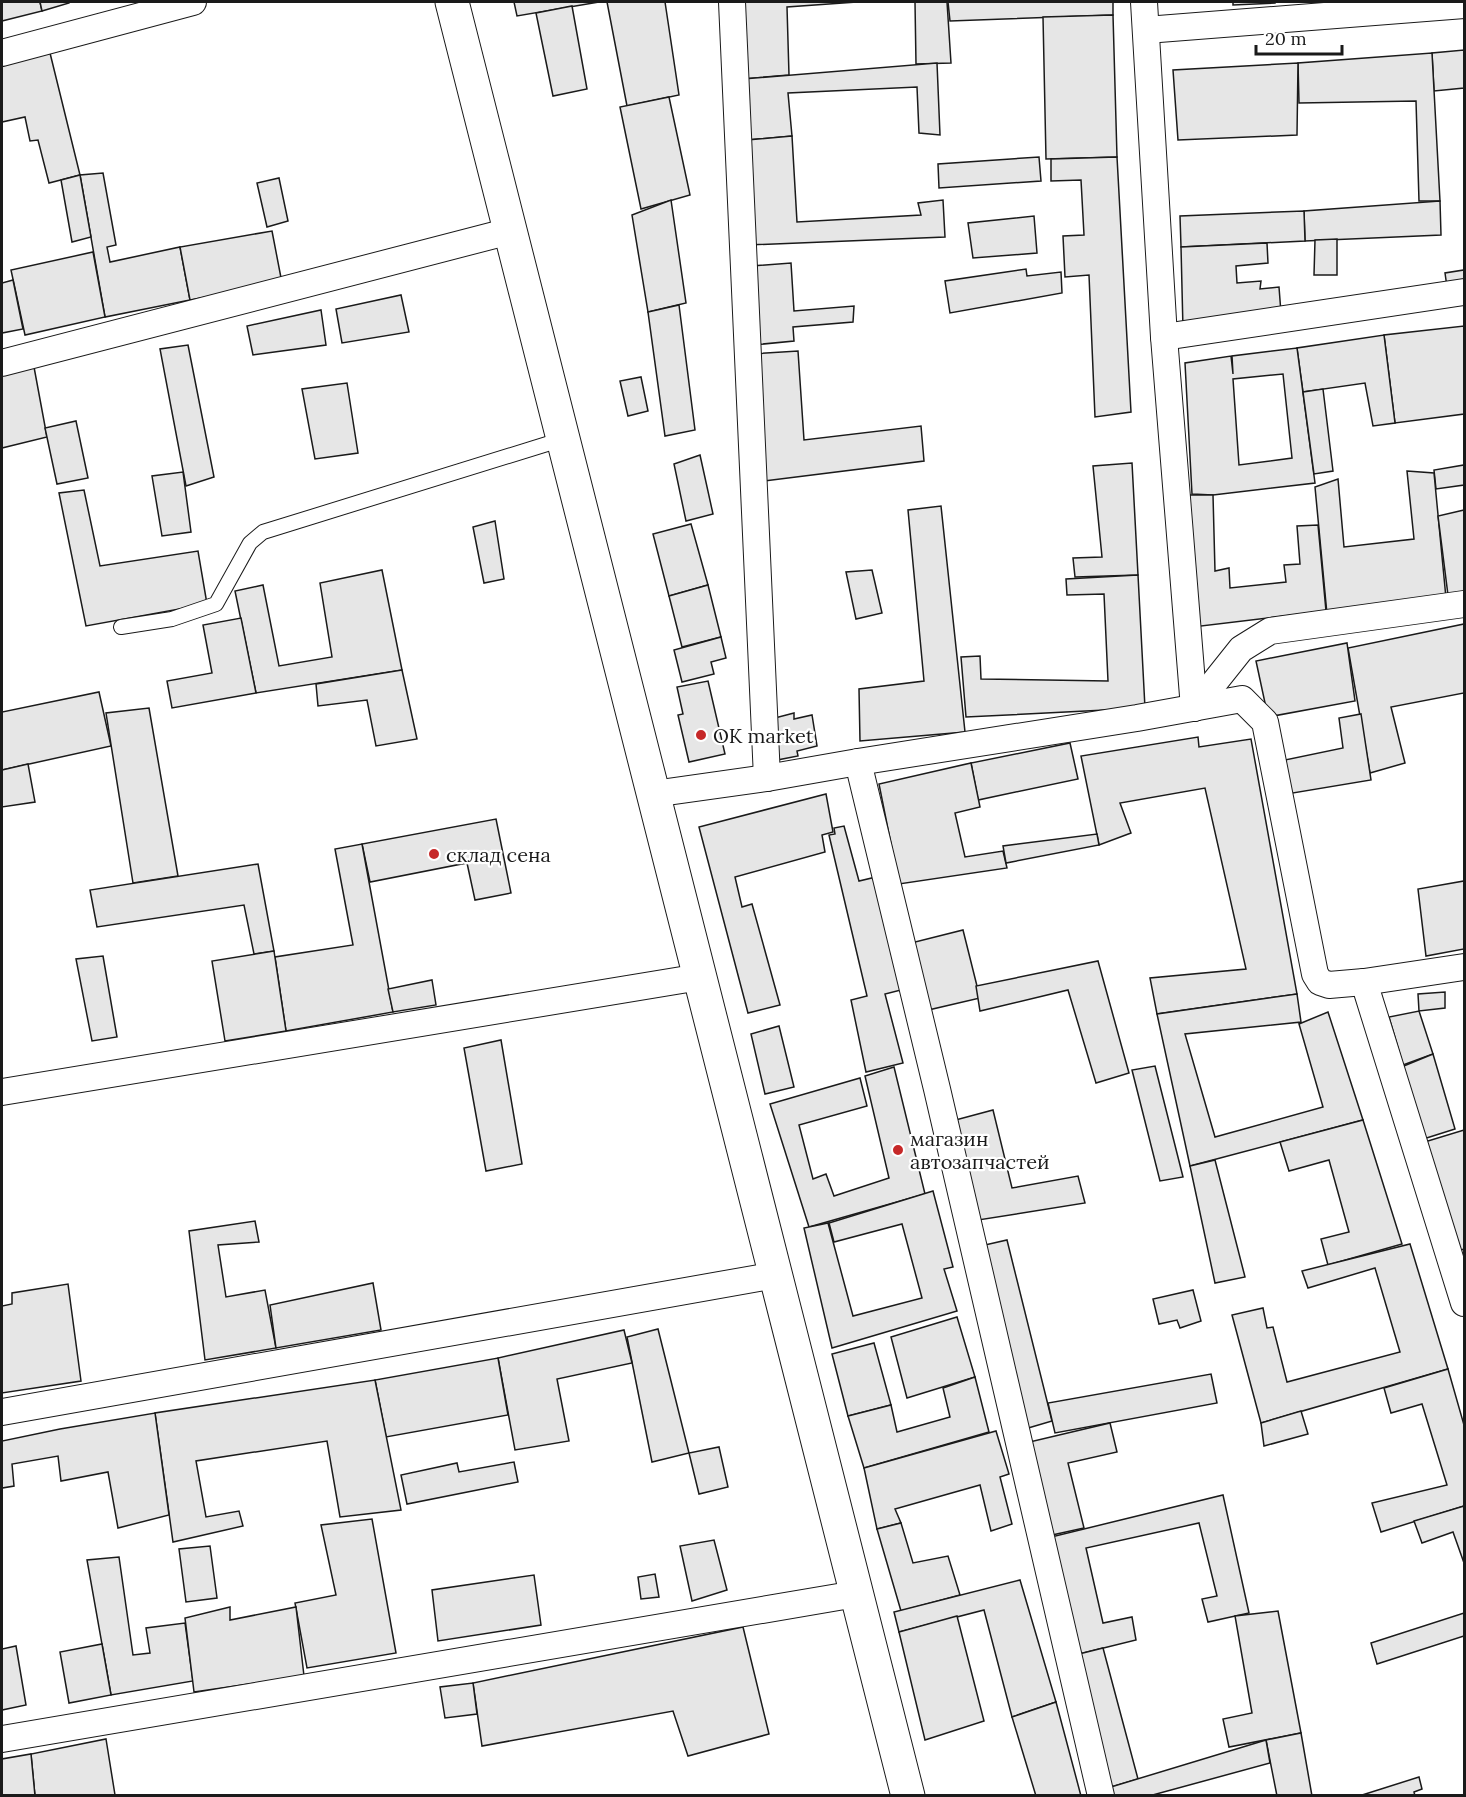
<svg xmlns="http://www.w3.org/2000/svg" width="1466" height="1797" viewBox="0 0 1466 1797" font-family="Lora,serif">
	<rect width="100%" height="100%" fill="#fff"/>
	<g fill="#e6e6e6" stroke="#1a1a1a" stroke-width="1.5" fill-rule="evenodd">
		<path d="M2 2H40L42 11 2 21Z"/>
		<path d="M40 2H69V3L42 11Z"/>
		<path d="M514 2H599L517 16Z"/>
		<path d="M607 2H665L679 95 627 106Z"/>
		<path d="M739 2H857L787 7 789 75 743 79Z"/>
		<path d="M915 2H947L951 63 916 64Z"/>
		<path d="M948 2H1113V15L950 21Z"/>
		<path d="M1233 2H1275V3L1233 5Z"/>
		<path d="M572 6 587 89 553 96 536 13Z"/>
		<path d="M1113 15 1117 157 1046 159 1043 17Z"/>
		<path d="M1464 50V88L1434 91 1432 53Z"/>
		<path d="M50 53 80 175 49 183 38 140 30 141 25 117 2 122V64Z"/>
		<path d="M1432 53 1440 201H1419L1416 101 1299 103 1298 63Z"/>
		<path d="M937 63 940 135 919 133 917 87 788 93 792 136 747 140 743 79Z"/>
		<path d="M1298 63 1297 135 1178 140 1173 70Z"/>
		<path d="M669 97 690 195 641 209 620 107Z"/>
		<path d="M792 136 797 222 921 215 918 203 943 200 945 237 748 245 747 140Z"/>
		<path d="M1039 157 1041 181 939 188 938 164Z"/>
		<path d="M1117 157 1131 412 1095 417 1089 275 1065 277 1063 236 1084 235 1081 180 1051 181V159Z"/>
		<path d="M103 173 116 245 107 247 110 262 180 247 190 300 105 317 80 175Z"/>
		<path d="M80 175 91 237 72 242 61 180Z"/>
		<path d="M279 178 288 221 267 227 257 183Z"/>
		<path d="M671 200 686 303 648 312 632 215Z"/>
		<path d="M1440 201 1441 235 1305 241 1304 211Z"/>
		<path d="M1304 211 1305 241 1181 247 1180 216Z"/>
		<path d="M1034 216 1037 253 973 258 968 223Z"/>
		<path d="M272 231 282 283 190 300 180 247Z"/>
		<path d="M1337 239V275H1314L1315 240Z"/>
		<path d="M1267 243 1268 263 1236 266 1237 283 1261 281 1260 289 1279 287 1281 313 1183 329 1181 247Z"/>
		<path d="M93 252 105 317 25 335 11 270Z"/>
		<path d="M791 263 794 311 854 306 853 322 793 327 794 341 753 345 752 266Z"/>
		<path d="M1026 269 1027 276 1061 272 1062 293 950 313 945 281Z"/>
		<path d="M1464 270V284L1447 287 1445 273Z"/>
		<path d="M13 280 23 329 2 333V283Z"/>
		<path d="M401 295 409 332 342 343 336 309Z"/>
		<path d="M679 305 695 430 665 436 648 312Z"/>
		<path d="M321 310 326 345 253 355 247 326Z"/>
		<path d="M1464 326V414L1395 423 1384 335Z"/>
		<path d="M1384 335 1395 423 1373 426 1365 383 1303 392 1297 348Z"/>
		<path d="M188 345 214 477 186 486 160 349Z"/>
		<path d="M1297 348 1315 483 1213 495 1192 494 1185 363 1231 356 1233 374 1232 356ZM1283 374 1292 458 1239 465 1233 379Z"/>
		<path d="M798 351 804 440 921 426 924 461 756 482 751 354Z"/>
		<path d="M34 367 47 437 2 448V375Z"/>
		<path d="M641 377 648 411 628 416 620 381Z"/>
		<path d="M347 383 358 453 315 459 302 389Z"/>
		<path d="M1323 389 1333 471 1314 474 1303 392Z"/>
		<path d="M76 421 88 478 57 484 45 428Z"/>
		<path d="M700 455 713 514 686 521 674 464Z"/>
		<path d="M1132 463 1138 575 1075 577 1073 558 1102 557 1093 466Z"/>
		<path d="M1464 465V485L1436 489 1434 470Z"/>
		<path d="M1407 471 1434 473 1446 598 1327 614 1315 487 1338 479 1344 547 1414 539Z"/>
		<path d="M183 472 191 532 162 536 152 476Z"/>
		<path d="M84 490 100 566 198 551 207 604 86 626 59 493Z"/>
		<path d="M1187 495H1213L1215 571 1229 568 1230 588 1286 582 1284 565 1300 564 1297 526 1318 525 1326 611 1193 627Z"/>
		<path d="M941 506 965 732 860 741 859 689 924 681 908 510Z"/>
		<path d="M1464 510V600L1449 603 1438 516Z"/>
		<path d="M495 521 504 579 484 583 473 527Z"/>
		<path d="M691 524 708 585 669 596 653 534Z"/>
		<path d="M382 570 402 670 256 693 235 591 263 585 279 666 332 657 320 583Z"/>
		<path d="M872 570 882 613 856 619 846 572Z"/>
		<path d="M1138 575 1145 708 966 717 961 657 980 656 981 679 1108 681 1104 594 1067 595 1066 579Z"/>
		<path d="M708 585 721 637 682 647 669 596Z"/>
		<path d="M241 618 256 693 172 708 167 681 212 673 203 625Z"/>
		<path d="M1464 624V693L1391 707 1405 763 1370 773 1348 648Z"/>
		<path d="M721 637 726 658 711 662 714 674 682 682 674 650Z"/>
		<path d="M1347 643 1355 701 1268 717 1256 661Z"/>
		<path d="M402 670 417 739 376 746 367 700 318 706 316 684Z"/>
		<path d="M708 681 725 754 689 762 678 715 683 714 677 687Z"/>
		<path d="M99 692 111 746 2 770V712Z"/>
		<path d="M149 708 178 876 133 883 106 713Z"/>
		<path d="M794 713V719L812 715 817 746 797 751 798 756 772 761 767 720Z"/>
		<path d="M1361 714 1371 780 1287 794 1280 761 1343 748 1339 718Z"/>
		<path d="M1198 737 1199 747 1251 739 1297 994 1157 1014 1150 978 1246 969 1205 788 1120 803 1131 833 1099 845 1081 756Z"/>
		<path d="M1070 743 1078 779 978 800 971 763Z"/>
		<path d="M971 763 980 807 955 813 965 857 1003 851 1007 868 899 884 879 784Z"/>
		<path d="M28 764 35 802 2 807V770Z"/>
		<path d="M826 794 833 832 822 835 825 852 735 877 742 907 752 904 780 1005 748 1013 699 827Z"/>
		<path d="M496 819 511 893 475 900 467 863 370 882 362 844Z"/>
		<path d="M844 826 859 881 876 877 901 990 885 994 903 1063 866 1072 851 1000 867 996 829 835 835 834 834 828Z"/>
		<path d="M1097 834 1099 845 1006 863 1003 846Z"/>
		<path d="M362 844 393 1012 286 1031 275 957 353 945 335 849Z"/>
		<path d="M258 864 274 951 254 954 244 905 97 927 90 890Z"/>
		<path d="M1464 881V949L1426 956 1418 889Z"/>
		<path d="M963 930 980 998 924 1011 911 943Z"/>
		<path d="M274 951 286 1031 225 1041 212 961Z"/>
		<path d="M103 956 117 1037 92 1041 76 959Z"/>
		<path d="M1098 961 1129 1073 1096 1083 1068 990 980 1011 976 986Z"/>
		<path d="M432 980 436 1005 393 1012 388 989Z"/>
		<path d="M1445 992V1008L1419 1011 1418 994Z"/>
		<path d="M1297 994 1301 1022 1185 1034 1215 1137 1323 1107 1299 1024 1328 1012 1363 1120 1190 1166 1157 1014Z"/>
		<path d="M1419 1011 1433 1054 1403 1065 1389 1017Z"/>
		<path d="M779 1026 794 1087 765 1094 751 1034Z"/>
		<path d="M501 1040 522 1164 486 1171 464 1048Z"/>
		<path d="M1433 1054 1455 1129 1417 1141 1394 1070Z"/>
		<path d="M1155 1066 1183 1177 1160 1181 1132 1070Z"/>
		<path d="M894 1067 925 1194 809 1227 770 1104 860 1078 867 1106 799 1125 813 1179 826 1174 834 1196 889 1178 865 1076Z"/>
		<path d="M993 1110 1012 1188 1078 1176 1085 1203 972 1221 948 1122Z"/>
		<path d="M1363 1120 1402 1244 1328 1265 1321 1239 1349 1232 1329 1160 1289 1171 1280 1142Z"/>
		<path d="M1464 1130V1249L1453 1253 1418 1144Z"/>
		<path d="M1215 1160 1245 1277 1215 1283 1190 1166Z"/>
		<path d="M933 1191 953 1267 944 1269 957 1311 832 1348 804 1228 828 1223 853 1316 922 1298 902 1224 834 1242 829 1223Z"/>
		<path d="M255 1221 259 1242 218 1245 226 1297 265 1290 276 1348 205 1360 189 1231Z"/>
		<path d="M1007 1240 1052 1421 1018 1431 976 1247Z"/>
		<path d="M1410 1244 1448 1369 1261 1423 1232 1315 1263 1308 1267 1328 1273 1327 1287 1382 1400 1352 1375 1268 1308 1288 1302 1271Z"/>
		<path d="M373 1283 381 1330 276 1348 270 1305Z"/>
		<path d="M68 1284 81 1381 2 1393V1306L12 1304V1293Z"/>
		<path d="M1193 1290 1201 1321 1180 1328 1177 1320 1159 1324 1153 1299Z"/>
		<path d="M957 1317 975 1377 907 1398 891 1337Z"/>
		<path d="M658 1329 689 1453 652 1462 627 1337Z"/>
		<path d="M624 1330 632 1363 557 1379 569 1441 515 1450 498 1358Z"/>
		<path d="M874 1343 891 1405 848 1416 832 1354Z"/>
		<path d="M498 1358 508 1415 386 1437 375 1380Z"/>
		<path d="M1448 1369 1464 1425V1506L1381 1532 1372 1503 1447 1485 1422 1404 1391 1413 1384 1388Z"/>
		<path d="M1211 1374 1217 1403 1055 1433 1048 1403Z"/>
		<path d="M975 1377 989 1432 864 1468 848 1416 891 1405 897 1432 950 1417 943 1388Z"/>
		<path d="M375 1380 401 1510 340 1517 327 1441 196 1461 206 1517 239 1511 243 1526 173 1542 155 1413Z"/>
		<path d="M1301 1411 1308 1434 1264 1446 1261 1423Z"/>
		<path d="M155 1413 169 1515 118 1528 108 1472 61 1481 58 1456 12 1464 14 1486 2 1488V1441L60 1429Z"/>
		<path d="M1110 1423 1117 1452 1068 1463 1084 1528 1043 1537 1021 1444Z"/>
		<path d="M996 1431 1009 1474 1000 1477 1012 1524 991 1531 980 1485 895 1509 901 1523 877 1529 864 1468Z"/>
		<path d="M719 1447 728 1487 699 1494 689 1453Z"/>
		<path d="M514 1462 518 1482 407 1504 401 1475 457 1463 459 1472Z"/>
		<path d="M1223 1495 1249 1613 1208 1622 1202 1599 1217 1596 1199 1523 1086 1548 1103 1623 1132 1617 1136 1640 1071 1656 1043 1539Z"/>
		<path d="M1464 1506V1563L1453 1532 1422 1543 1414 1521Z"/>
		<path d="M372 1519 396 1653 307 1668 295 1603 336 1595 321 1525Z"/>
		<path d="M901 1523 913 1563 948 1556 960 1595 901 1611 877 1529Z"/>
		<path d="M714 1540 727 1590 692 1601 680 1546Z"/>
		<path d="M210 1546 217 1598 186 1602 179 1549Z"/>
		<path d="M119 1557 133 1655 150 1653 146 1628 185 1623 193 1681 111 1695 87 1560Z"/>
		<path d="M655 1574 659 1597 641 1599 638 1577Z"/>
		<path d="M534 1575 541 1625 438 1641 432 1590Z"/>
		<path d="M1020 1580 1056 1702 1012 1717 984 1610 899 1632 894 1612Z"/>
		<path d="M230 1607V1620L296 1607 304 1676 194 1692 185 1618Z"/>
		<path d="M1278 1611 1301 1733 1229 1747 1223 1719 1252 1713 1235 1616Z"/>
		<path d="M1464 1613V1636L1377 1664 1371 1643Z"/>
		<path d="M957 1616 984 1721 925 1740 899 1632Z"/>
		<path d="M743 1627 769 1734 688 1756 673 1711 482 1746 473 1683Z"/>
		<path d="M102 1644 111 1695 69 1703 60 1652Z"/>
		<path d="M16 1646 26 1705 2 1710V1649Z"/>
		<path d="M1103 1648 1138 1779 1101 1790 1071 1656Z"/>
		<path d="M473 1683 477 1714 445 1718 440 1687Z"/>
		<path d="M1056 1702 1081 1796H1036L1012 1717Z"/>
		<path d="M1301 1733 1312 1796H1277L1266 1740Z"/>
		<path d="M106 1739 115 1795 35 1796 31 1754Z"/>
		<path d="M1266 1740 1270 1763 1149 1796H1102L1101 1790Z"/>
		<path d="M31 1754 35 1796H2V1759Z"/>
		<path d="M1419 1777 1422 1789 1414 1792 1415 1796H1359Z"/>
	</g>
	<g fill="none" stroke-linecap="round" stroke-linejoin="round">
		<g stroke="#1a1a1a" stroke-width="16">
			<path id="service" d="M121 627 172 619 216 604 250 543 263 532 563 439"/>
		</g>
		<g stroke="#1a1a1a" stroke-width="28">
			<g id="minor">
				<path d="M732 2 767 778"/>
				<path d="M1144 2 1164 337 1194 708"/>
				<path d="M1146 30 1464 5"/>
				<path d="M2 53 193 2"/>
				<path d="M1164 337 1464 292"/>
				<path d="M2 363 510 231"/>
				<path d="M1194 708 1241 649 1270 631 1464 604"/>
				<path d="M858 762 937 1089 1101 1796"/>
				<path d="M653 794 767 778 858 762 1137 718 1242 699 1265 722 1315 974 1320 982 1329 985 1364 982 1464 967"/>
				<path d="M1364 982 1464 1303"/>
				<path d="M2 1092 700 977"/>
				<path d="M2 1412 776 1275"/>
				<path d="M2 1739 856 1594"/>
			</g>
		</g>
		<g stroke="#1a1a1a" stroke-width="35">
			<path id="primary" d="M452 2 908 1796"/>
		</g>
		<use href="#service" stroke="#fff" stroke-width="14"/>
		<use href="#minor" stroke="#fff" stroke-width="26"/>
		<use href="#primary" stroke="#fff" stroke-width="33"/>
	</g>
	<g fill="#c62828" stroke="#fff" stroke-width="2">
		<circle cx="701" cy="735" r="6"/>
		<circle cx="434" cy="854" r="6"/>
		<circle cx="898" cy="1150" r="6"/>
	</g>
	<g text-anchor="middle" dominant-baseline="central" stroke-width="4.5" stroke-linejoin="round" paint-order="stroke">
		<g font-size="20" fill="#1a1a1a" stroke="#fff" text-anchor="start">
			<text x="713" y="735">OK market</text>
			<text x="446" y="854">склад сена</text>
			<text x="910" y="1138">магазин<tspan x="910" dy="23">автозапчастей</tspan></text>
		</g>
	</g>
	<rect width="1466" height="1797" fill="none" stroke="#1a1a1a" stroke-width="6"/>
	<path d="M1256 45v9h86v-9" fill="none" stroke="#1a1a1a" stroke-width="3"/>
	<text x="1265" y="45" font-size="18" fill="#1a1a1a" stroke="#ffffff" stroke-width="4.5" paint-order="stroke">20 m</text>
</svg>
